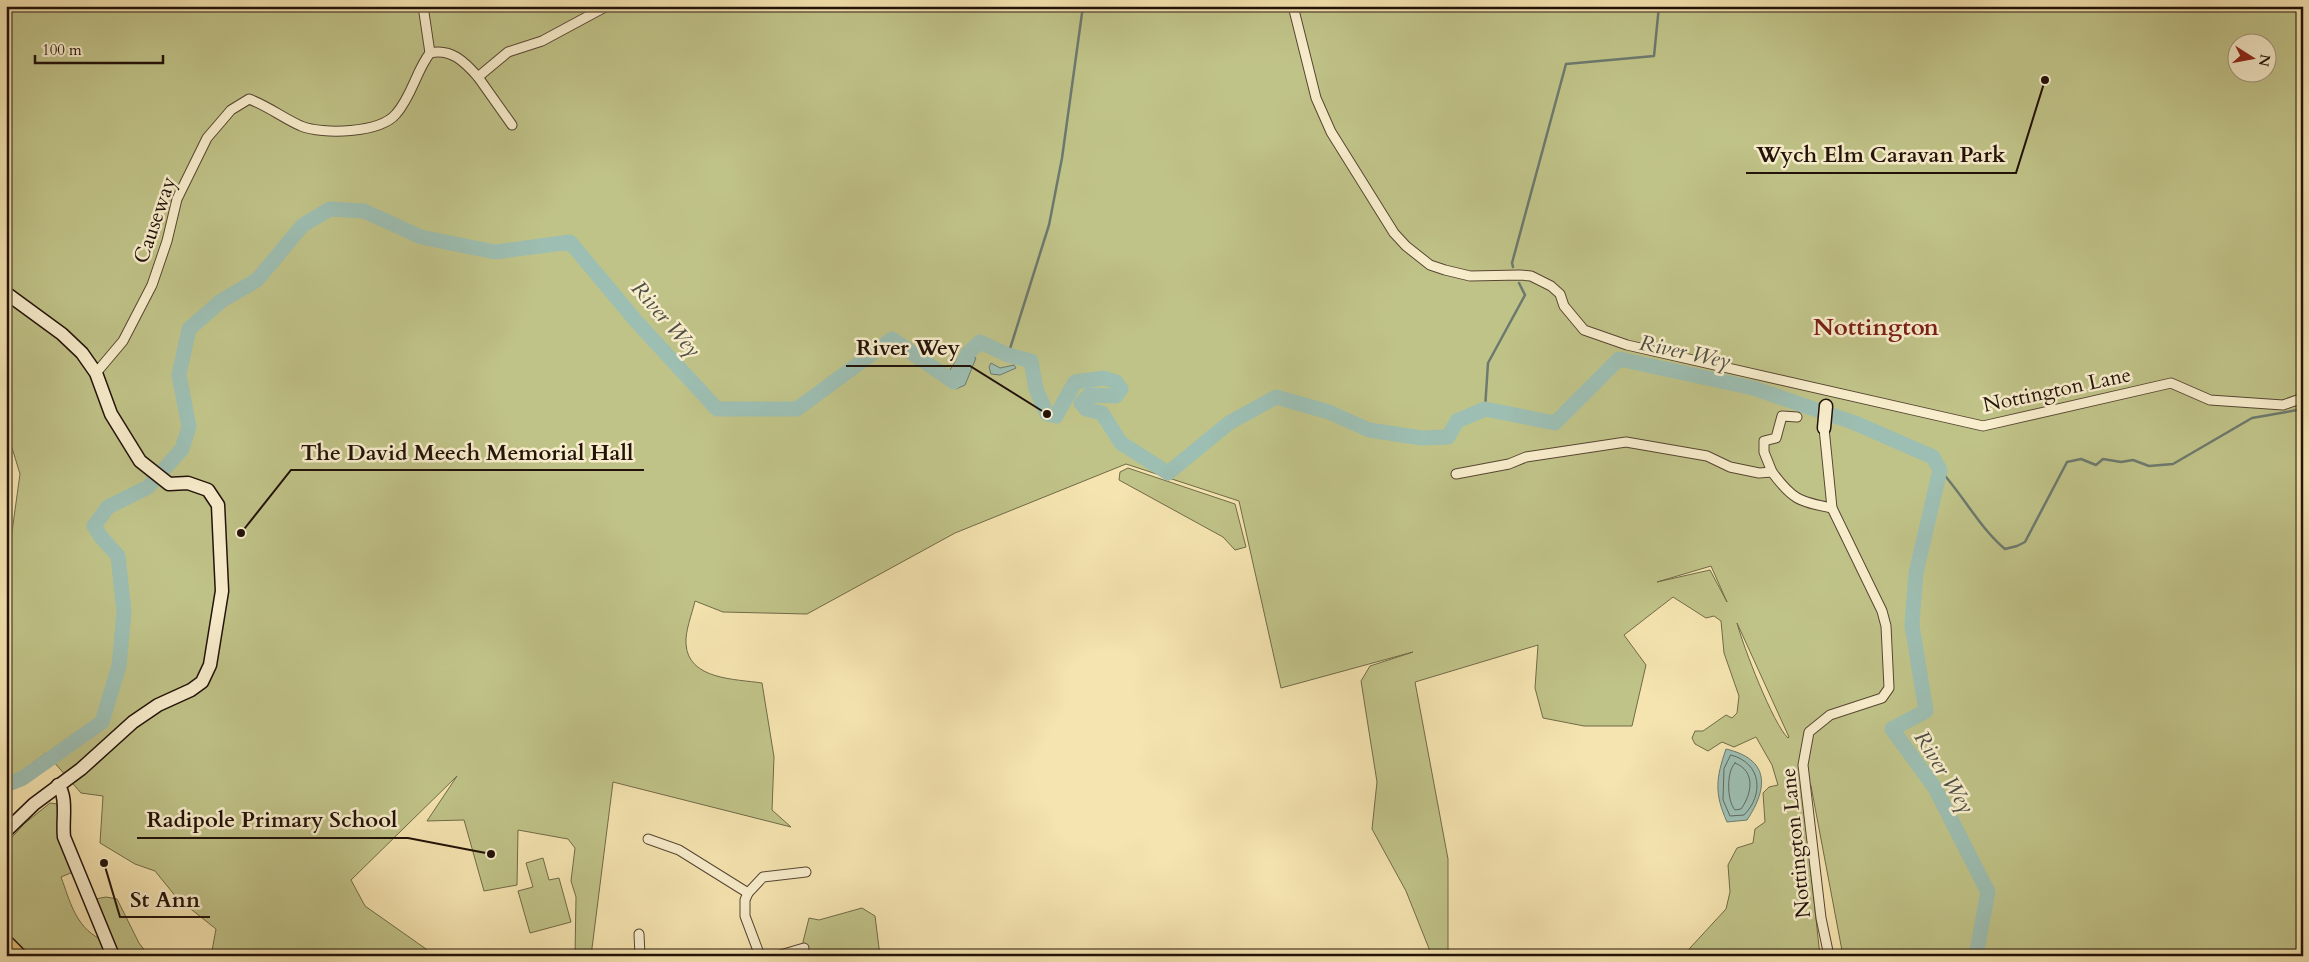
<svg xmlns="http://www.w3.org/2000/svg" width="2309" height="962" viewBox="0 0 2309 962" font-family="Cardo,serif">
	<rect width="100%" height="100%" fill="#f5e4b0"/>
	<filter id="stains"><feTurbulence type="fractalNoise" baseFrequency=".004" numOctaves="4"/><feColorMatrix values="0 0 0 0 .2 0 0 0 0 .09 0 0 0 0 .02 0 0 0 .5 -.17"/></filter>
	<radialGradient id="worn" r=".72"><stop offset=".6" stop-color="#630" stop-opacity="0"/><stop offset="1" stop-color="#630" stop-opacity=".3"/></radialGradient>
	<g fill="#c0c388" stroke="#716a48" fill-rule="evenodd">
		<path d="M6 6H2303V956H1843L1811 786 1799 761 1820 956H1685L1690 948 1726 909 1730 892 1728 865 1737 848 1753 843 1755 829 1765 822 1763 793 1769 787 1778 785 1772 765 1756 737 1734 747 1722 742 1708 751 1695 744 1692 738 1695 731H1703L1726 715 1732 718 1737 713 1739 696 1724 653 1721 621 1714 616 1706 618 1673 597 1624 635 1646 665 1632 726H1584L1543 718 1535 688 1538 645 1415 682 1448 859V950L1454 956H1432L1406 891 1372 829 1377 782 1361 681 1370 666 1413 652 1281 688 1239 501 1126 464 955 533 807 614 723 612 695 601C692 614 685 631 686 644 688 680 736 679 762 683L774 757 772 810 791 827 613 782 591 956H575L576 897 571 881 575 848 568 839 518 830 517 885 484 891 464 820 427 821 457 776 351 880 365 906 436 956H211L216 929 177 898 155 871 135 864 100 843 103 796 81 793 46 753 11 779 6 778V575L20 474 6 428ZM2236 42H2266V72H2236ZM1711 566 1727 602 1710 570 1657 582ZM1737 623 1789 737 1788 738C1773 724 1743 646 1737 623Z"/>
		<path d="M1128 468 1235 504 1246 547 1235 550 1223 537 1119 480 1120 472Z"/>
		<path d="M50 803 57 804 59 835 73 872 61 877C70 901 75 926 100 939L95 899 106 897 117 899 139 943 149 956H6V844L24 824Z"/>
		<path d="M543 858 549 880 559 878 571 922 530 933 518 891 533 887 526 863Z"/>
		<path d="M862 908 875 916 880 956H822V953L805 954 803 942 809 918 819 920Z"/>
	</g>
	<g fill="#9dbeb2" stroke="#6c796e">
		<path d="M963 351 976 358 965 385 956 389 945 377Z"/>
		<path d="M991 363 1000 368 1014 365 1016 368 1000 375 991 374 989 367Z"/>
		<path d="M1726 749C1769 759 1769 787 1747 820L1727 822C1714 793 1716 778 1726 749Z"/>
	</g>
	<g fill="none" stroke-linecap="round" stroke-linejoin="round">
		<g stroke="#60685e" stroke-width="1">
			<path d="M967 357 969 361 961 380 956 382 952 377Z"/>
			<path d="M1731 755C1762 763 1764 795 1744 815L1730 816 1723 800 1724 769Z"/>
			<path d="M1735 763C1756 771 1752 794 1741 809L1735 810C1727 801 1726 772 1735 763Z"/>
		</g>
		<g stroke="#6c796e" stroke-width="2.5">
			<path d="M1513 267 1512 263 1566 64 1654 56 1659 6"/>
			<path d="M1008 355 1049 225 1062 158 1083 6"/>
			<path d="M1485 409 1488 363 1525 295 1519 283"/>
			<path d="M1940 470C1963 495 1979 527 2005 549L2017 546 2025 542 2067 462 2081 459 2096 465 2103 459 2121 462 2133 460 2149 466 2173 464 2252 418 2303 409"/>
		</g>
		<path stroke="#9dbeb2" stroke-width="15" d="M6 785 23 778 102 722 119 666 124 612 118 556 101 537 94 526 108 507 148 487 182 449 189 427 179 375 189 329 221 301 257 280 303 225 330 209 364 211 421 237 495 252 570 242 636 321 717 409H797L892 339 954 382 968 353 980 342 1008 355 1031 361 1036 389 1047 414 1056 416 1075 382 1104 378 1116 382 1121 389 1116 396 1089 395 1081 403 1086 409 1102 413 1121 443 1168 473 1229 423 1276 397 1329 412 1369 430 1422 438 1448 437 1457 421 1485 409 1555 423 1619 359 1753 388 1855 423 1933 457 1940 470 1916 573 1912 625 1926 711 1892 729 1935 788 1988 892 1976 956"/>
		<g stroke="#574633" stroke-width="11">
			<g id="street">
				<path d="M423 6 430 53"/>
				<path d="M1293 6 1316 98 1331 132 1394 233 1406 246 1430 265 1445 270 1470 276 1520 275 1531 276 1551 286 1560 294 1564 306 1584 330 1627 345 1983 426 2171 383 2210 400 2283 405 2303 398"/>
				<path d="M478 77 512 125"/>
				<path d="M96 373 123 341 152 285 167 241 177 199 207 138 231 110 249 99C268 106 283 118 301 126 323 135 380 133 396 114 412 96 416 71 430 53 451 48 465 62 478 77L508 52 542 41 607 6"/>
				<path d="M1824 428 1832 508 1882 611 1886 626 1889 688 1882 698 1830 715 1809 732 1803 765 1821 918 1829 956"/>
				<path d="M1772 472 1764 452V441L1776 438 1782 416 1797 417"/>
				<path d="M1456 474 1509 464 1526 457 1626 442 1707 456 1730 467 1759 473 1772 472C1792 499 1799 502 1832 508"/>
				<path d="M648 839 679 850 748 893"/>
				<path d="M639 934 640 956"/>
				<path d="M760 956 745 916V900L748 893 763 877 806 872"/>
				<path d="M777 956 804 948"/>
			</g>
		</g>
		<g stroke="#221209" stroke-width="15">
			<g id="secondary">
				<path d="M6 293 62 334 82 353 96 373 111 414 140 461 169 484 188 483 208 490 218 505 222 591 210 665 202 682 191 690 158 705 133 722 81 769 34 804 6 831"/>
				<path d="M1824 428 1826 406"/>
				<path d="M58 785C68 797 62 821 64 837L113 956"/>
			</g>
		</g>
		<g stroke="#221209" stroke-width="19">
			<path id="highway" d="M6 944 18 956"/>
		</g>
		<use href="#street" stroke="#f8edcc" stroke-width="9"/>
		<use href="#secondary" stroke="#f8edcc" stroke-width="12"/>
		<use href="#highway" stroke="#eac278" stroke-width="16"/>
	</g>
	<g text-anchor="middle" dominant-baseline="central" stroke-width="5" stroke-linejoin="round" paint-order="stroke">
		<g font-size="21" fill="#221209" stroke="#f8edcc">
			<text transform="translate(155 220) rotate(-71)">Causeway</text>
			<text transform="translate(2057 390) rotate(-12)">Nottington Lane</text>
			<text transform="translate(1796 843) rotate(-96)">Nottington Lane</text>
		</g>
		<g font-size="22" font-style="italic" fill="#4d4e44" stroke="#f8edcc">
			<text transform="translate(666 319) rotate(49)">River Wey</text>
			<text transform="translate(1685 352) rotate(12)">River Wey</text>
			<text transform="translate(1944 772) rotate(58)">River Wey</text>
		</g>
		<g font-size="24" font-weight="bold" fill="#7a1f14" stroke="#f8edcc">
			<text x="1876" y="327">Nottington</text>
		</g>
	</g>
	<path fill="none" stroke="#221209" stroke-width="2" d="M2045 80L2016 173H1746M1047 414L970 366H846M241 533L291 470H644M491 854L408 838H137M104 863L120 917H210"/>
	<g fill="#221209" stroke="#f8edcc" stroke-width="2">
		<circle cx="2045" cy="80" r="5"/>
		<circle cx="1047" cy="414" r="5"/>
		<circle cx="241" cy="533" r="5"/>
		<circle cx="491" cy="854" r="5"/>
		<circle cx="104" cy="863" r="5"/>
	</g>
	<g font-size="22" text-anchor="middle" font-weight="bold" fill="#221209" stroke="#f8edcc" stroke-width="5" stroke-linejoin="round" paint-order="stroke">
		<text x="1881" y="162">Wych Elm Caravan Park</text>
		<text x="908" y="355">River Wey</text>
		<text x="467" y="460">The David Meech Memorial Hall</text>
		<text x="272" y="827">Radipole Primary School</text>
		<text x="165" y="907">St Ann</text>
	</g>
	<rect width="2309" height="962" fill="none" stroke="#f5e4b0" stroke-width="25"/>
	<rect x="8" y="8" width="2294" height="947" fill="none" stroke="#221209" stroke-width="2.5"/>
	<rect x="12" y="12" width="2284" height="937" fill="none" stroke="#221209"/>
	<g transform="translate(2252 58) rotate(101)"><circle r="24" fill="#f8edcc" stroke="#a2957e"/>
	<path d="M0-4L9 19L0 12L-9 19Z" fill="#8f2418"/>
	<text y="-8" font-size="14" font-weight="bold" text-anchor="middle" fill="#221209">N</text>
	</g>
	<path d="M35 55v8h128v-8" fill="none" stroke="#221209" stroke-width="2.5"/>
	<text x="42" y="55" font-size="15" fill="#221209" stroke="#f8edcc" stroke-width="4" paint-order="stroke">100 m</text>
	<rect width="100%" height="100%" filter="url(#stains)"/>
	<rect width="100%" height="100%" fill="url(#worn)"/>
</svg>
